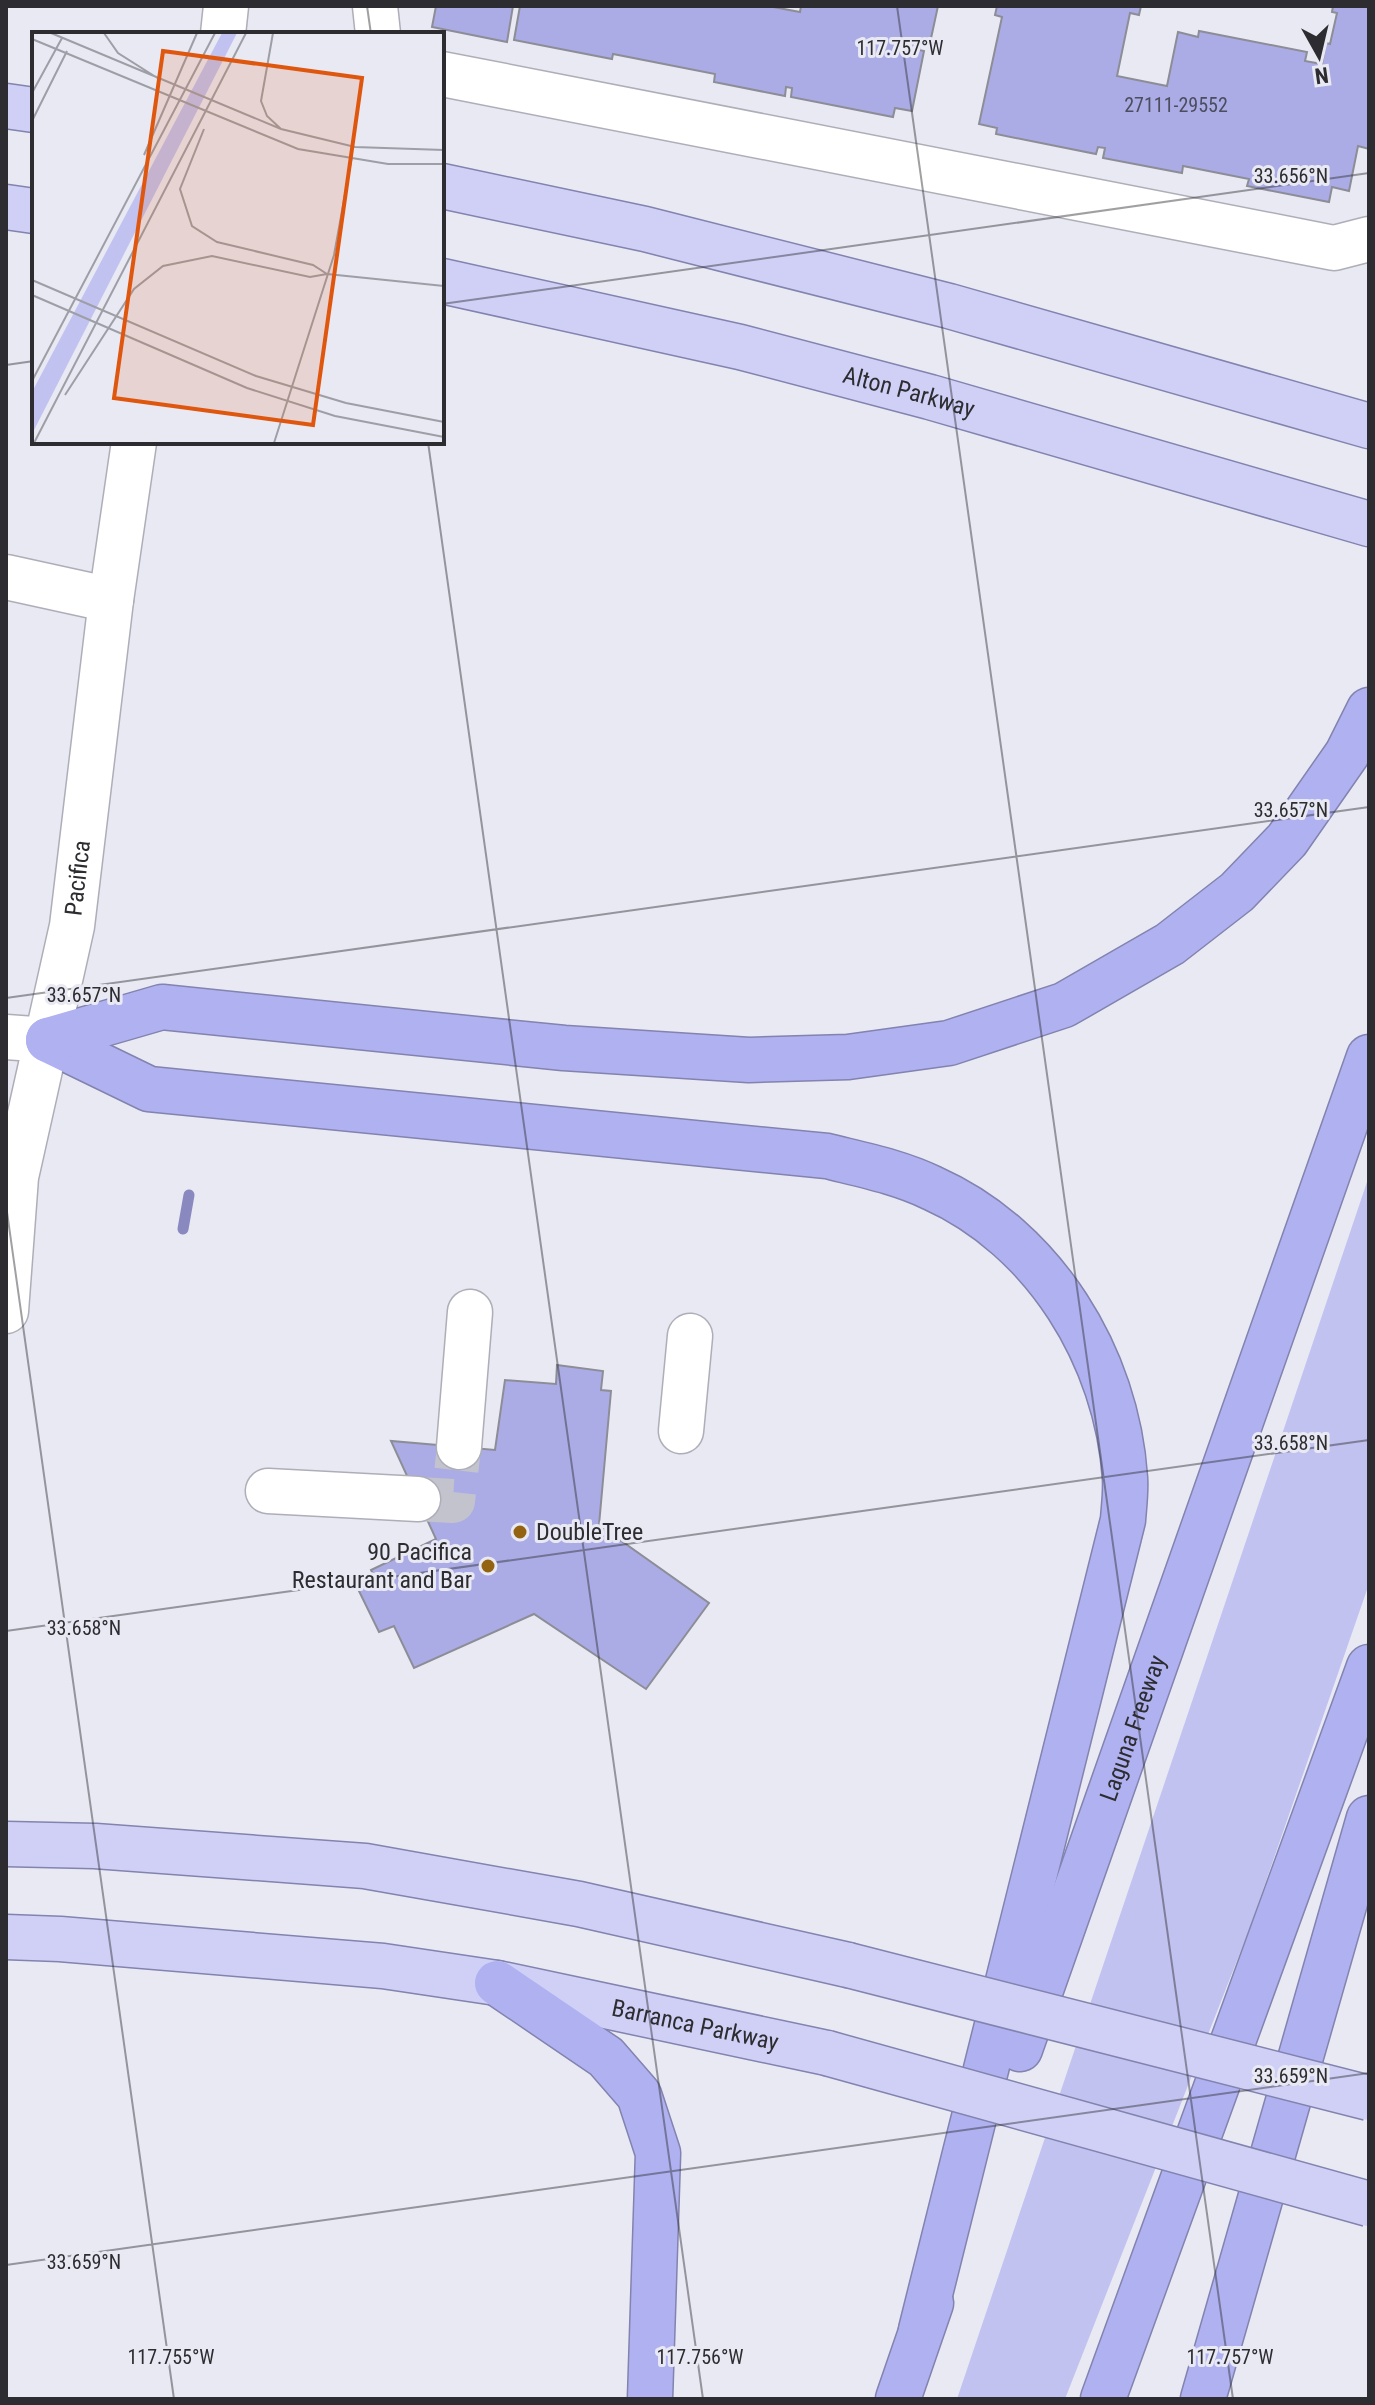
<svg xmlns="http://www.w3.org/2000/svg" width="1375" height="2405" viewBox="0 0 1375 2405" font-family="'Roboto Condensed',sans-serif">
	<rect width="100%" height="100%" fill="#e9e9f4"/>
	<path fill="#c1c2f0" d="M1369 1176V1584L1249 1930 1065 2399H957Z"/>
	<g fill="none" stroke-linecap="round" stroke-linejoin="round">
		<path stroke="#8989c0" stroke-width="11" d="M183 1229 189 1195"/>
	</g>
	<g fill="#abace5" stroke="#8c8d96" stroke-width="2">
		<path d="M436 6H513L507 42 432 27Z"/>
		<path d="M520 6H768L800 12 801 6H938L930 43 921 41 919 50 924 51 912 111 895 108 893 117 791 97 792 88 786 87 785 96 714 82 715 74 613 54 612 59 514 40Z"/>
		<path d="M997 6H1141L1139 15 1130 13 1117 76 1167 86 1178 32 1198 37 1199 31 1307 52 1305 61 1322 64 1326 43 1330 44 1337 13 1332 12 1333 6H1369V149L1358 146 1349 191 1332 187 1329 202 1247 186 1249 179 1183 166 1182 173 1103 158 1105 148 1098 147 1096 154 996 134 997 128 979 124 1002 17 995 15Z"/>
		<path d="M557 1365 603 1371 601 1390 611 1391 599 1525 709 1603 646 1689 534 1614 414 1668 394 1626 379 1632 357 1587 375 1578 371 1570 436 1539 391 1441 495 1450 505 1380 556 1384Z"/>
	</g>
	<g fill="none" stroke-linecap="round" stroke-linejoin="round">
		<path stroke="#c3c3cd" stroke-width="44" stroke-dasharray="44 22" stroke-linecap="butt" d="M418 1499 453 1501 459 1447"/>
		<g stroke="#aeaeb8" stroke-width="47">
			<g id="minor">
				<path d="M375 6 378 34"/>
				<path d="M223 34 226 6"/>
				<path d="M442 74 1334 248 1369 239"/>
				<path d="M6 577 111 600"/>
				<path d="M6 1037 48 1040"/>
				<path id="s1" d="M6 1311 16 1177 72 926 111 600 134 442"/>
				<path d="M681 1431 690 1336"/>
				<path d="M459 1447 470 1312"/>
				<path d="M268 1491 418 1499"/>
			</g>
		</g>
		<g stroke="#8283ae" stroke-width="47">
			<g id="major">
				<path d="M6 106 34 110"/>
				<path d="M442 186 645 229 949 306 1369 426"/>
				<path d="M6 207 34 211"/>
				<path id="s2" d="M442 281 740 347 930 397 1369 524"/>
				<path d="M6 1844 95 1846 365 1866 579 1904 848 1965"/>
				<path id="s3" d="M6 1937 60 1939 383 1966 497 1983 827 2053"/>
			</g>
		</g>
		<g stroke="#8283ae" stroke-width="47">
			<g id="highway">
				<path d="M48 1040 149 1089 827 1156C863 1165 899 1172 932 1188 1044 1238 1117 1357 1125 1478 1126 1491 1124 1506 1123 1520L921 2330"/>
				<path d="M48 1040 162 1007 564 1048 749 1060 848 1057 949 1043 1064 1005 1170 944 1237 892 1287 840 1347 754 1369 710"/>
				<path d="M497 1983 606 2057 639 2095 658 2153 650 2399"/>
				<path id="s4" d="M1020 2049 1369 1057"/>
				<path d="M898 2399 931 2303"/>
				<path d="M1103 2399 1369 1667"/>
				<path d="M1203 2399 1369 1818"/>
			</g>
		</g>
		<use href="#minor" stroke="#fff" stroke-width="44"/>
		<use href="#major" stroke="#d0d0f7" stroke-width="44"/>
		<use href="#highway" stroke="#b0b1f1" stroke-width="44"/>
		<g stroke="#8283ae" stroke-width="47" stroke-linecap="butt">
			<g id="major-bridge">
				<path d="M848 1965 1369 2098"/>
				<path d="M827 2053 1369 2204"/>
			</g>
		</g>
		<use href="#major-bridge" stroke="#d0d0f7" stroke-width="44"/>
	</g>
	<path fill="none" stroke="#2d2d31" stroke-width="2" stroke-opacity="0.45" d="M367 6 371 34M897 6 1233 2399M442 304 1369 173M6 365 34 361M428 442 703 2399M6 998 1369 807M6 1205 174 2399M6 1631 1369 1440M6 2265 1369 2073"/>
	<g fill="#936312" stroke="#e9e9f4" stroke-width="3">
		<circle cx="520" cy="1532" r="8"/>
		<circle cx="488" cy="1566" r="8"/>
	</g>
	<g text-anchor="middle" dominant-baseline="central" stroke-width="6" stroke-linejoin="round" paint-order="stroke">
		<g font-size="20" fill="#4c4d5e">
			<text x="1176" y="105">27111-29552</text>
		</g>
		<g font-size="24" fill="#2d2d31" stroke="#e9e9f4">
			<text stroke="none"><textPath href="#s2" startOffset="480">Alton Parkway</textPath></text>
			<text stroke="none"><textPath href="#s1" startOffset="440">Pacifica</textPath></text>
			<text stroke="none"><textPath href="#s4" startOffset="340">Laguna Freeway</textPath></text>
			<text stroke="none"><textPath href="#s3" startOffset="696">Barranca Parkway</textPath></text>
		</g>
		<g font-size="24" fill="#2d2d31" stroke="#e9e9f4" text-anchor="start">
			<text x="536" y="1532">DoubleTree</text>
			<text x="472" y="1552" text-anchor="end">90 Pacifica<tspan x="472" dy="28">Restaurant and Bar</tspan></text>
		</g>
	</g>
	<g transform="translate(32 32)">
		<rect width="412" height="412" fill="#e9e9f4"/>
		<path d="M190 1H205L0 402V360Z" fill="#c1c2f0"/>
		<path fill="none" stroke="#9e9ea6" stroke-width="2" d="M19 1 249 97 323 115 412 118M72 1 86 21 127 47M241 1 229 69 235 84 249 97M0 7 266 117 356 132H412M0 61 30 6M0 89 35 19M172 97 148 157 160 194 185 210 281 233 295 242M112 123 165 1M295 242 412 254M0 248 224 344 314 371 412 390M0 263 215 356 303 384 412 405M0 349 183 1M33 363 102 257 131 234 180 224 278 245 295 242M2 411 214 1M242 411 302 223 320 124"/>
		<path fill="#df570e" fill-opacity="0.15" stroke="#df570e" stroke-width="4" d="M131 19 330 46 281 393 82 366Z"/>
		<rect width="412" height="412" fill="none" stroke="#2d2d31" stroke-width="4"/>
	</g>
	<g font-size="20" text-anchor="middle" fill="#2d2d31" stroke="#e9e9f4" stroke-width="6" stroke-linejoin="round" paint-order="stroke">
		<text x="900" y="55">117.757°W</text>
		<text x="1291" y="183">33.656°N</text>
		<text x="1291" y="817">33.657°N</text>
		<text x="84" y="1002">33.657°N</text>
		<text x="1291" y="1450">33.658°N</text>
		<text x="84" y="1635">33.658°N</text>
		<text x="1291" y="2083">33.659°N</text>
		<text x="84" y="2269">33.659°N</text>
		<text x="171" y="2364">117.755°W</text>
		<text x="700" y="2364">117.756°W</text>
		<text x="1230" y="2364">117.757°W</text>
	</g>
	<rect width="1375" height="2405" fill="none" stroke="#2d2d31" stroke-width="16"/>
	<g transform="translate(1319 56) rotate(172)" stroke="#e9e9f4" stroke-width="6" paint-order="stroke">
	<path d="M0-6L14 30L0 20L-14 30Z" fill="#2d2d31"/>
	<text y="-12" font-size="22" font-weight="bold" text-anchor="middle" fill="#2d2d31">N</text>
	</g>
</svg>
